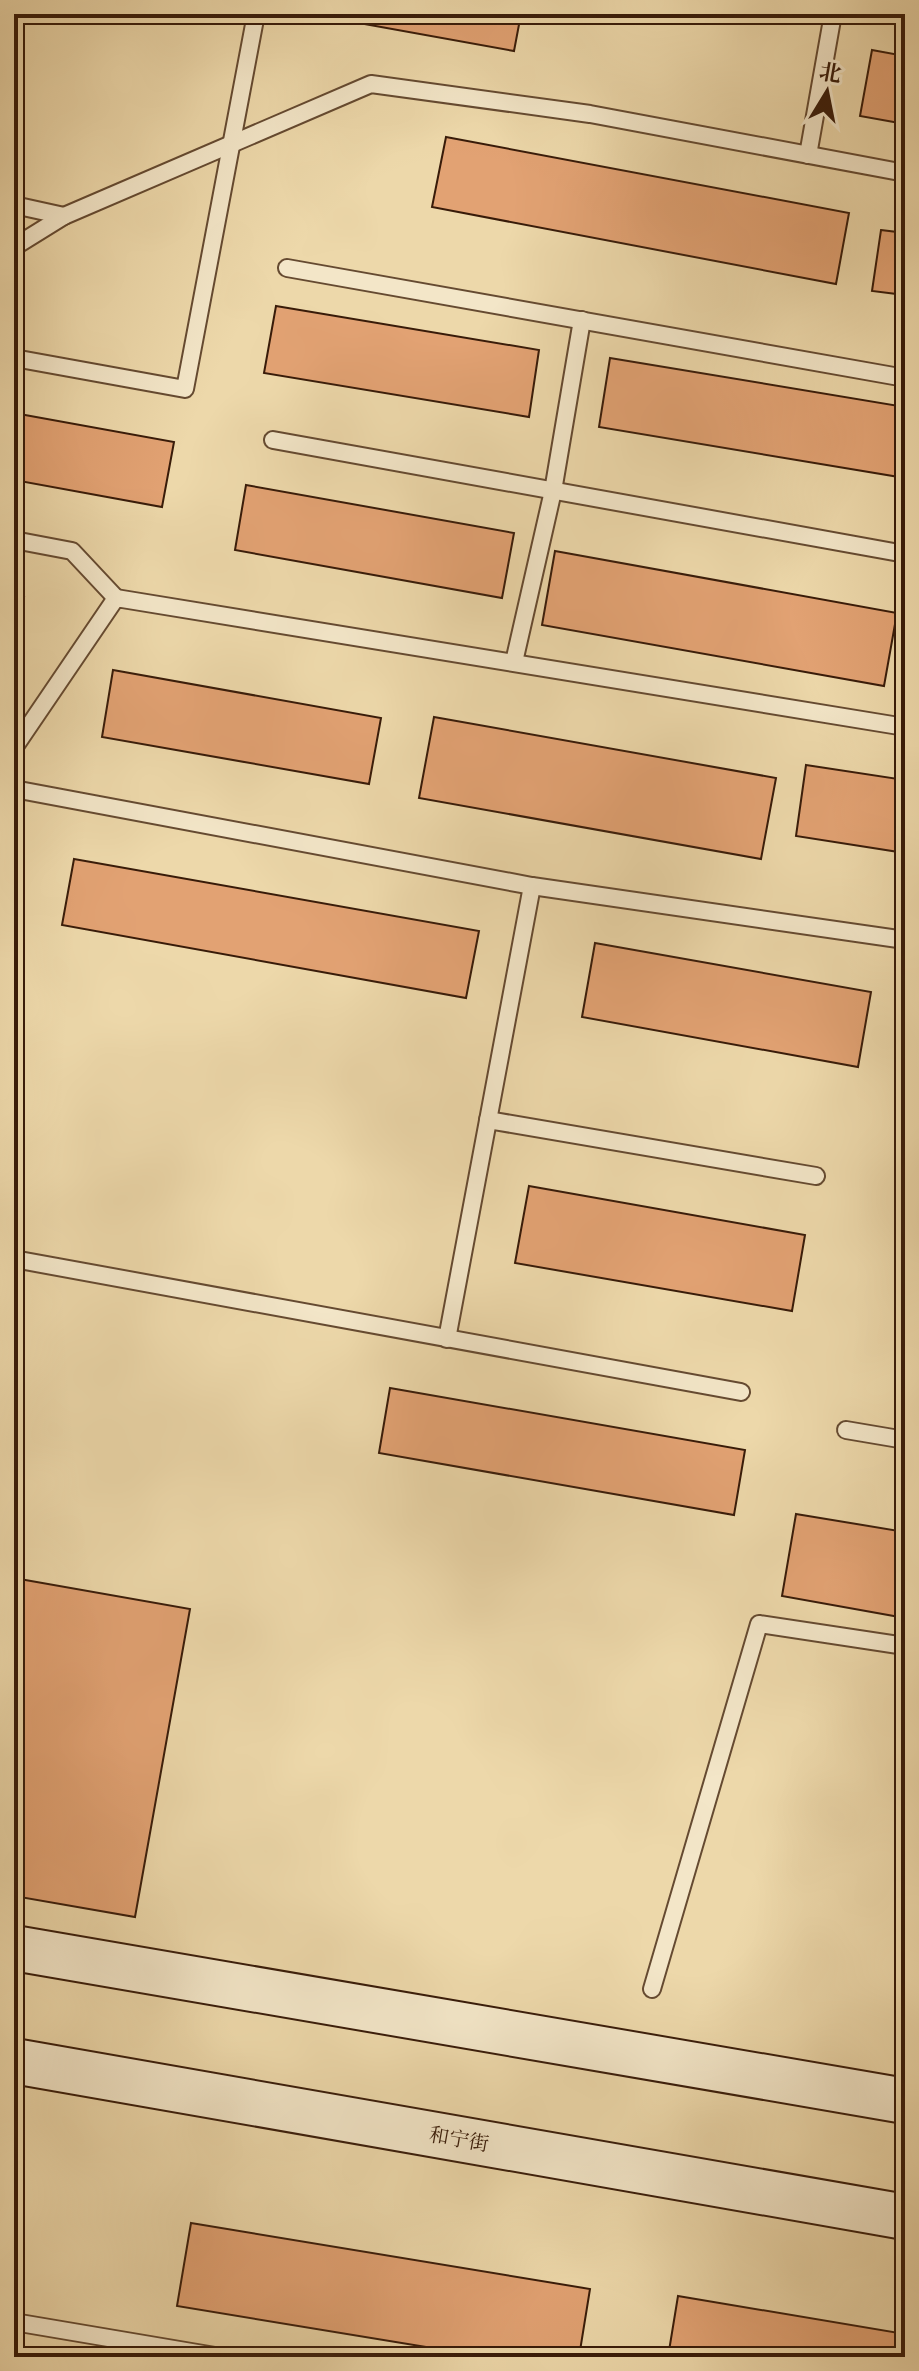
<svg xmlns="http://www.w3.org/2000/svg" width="919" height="2371" viewBox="0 0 919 2371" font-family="'Libre Caslon Text','Noto Serif SC',serif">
	<rect width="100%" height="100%" fill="#edd8aa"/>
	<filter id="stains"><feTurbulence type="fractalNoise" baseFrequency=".0025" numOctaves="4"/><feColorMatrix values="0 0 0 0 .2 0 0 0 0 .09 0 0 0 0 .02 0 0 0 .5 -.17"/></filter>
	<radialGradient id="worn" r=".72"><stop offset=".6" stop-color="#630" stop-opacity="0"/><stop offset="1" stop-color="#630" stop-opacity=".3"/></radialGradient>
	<g fill="#e2a273" stroke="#381b09" stroke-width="2">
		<path d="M309 14H521L514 51Z"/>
		<path d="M872 50 905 56V124L860 116Z"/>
		<path d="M446 137 849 213 836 284 432 207Z"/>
		<path d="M881 230 905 233V295L872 291Z"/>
		<path d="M276 306 539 350 529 417 264 373Z"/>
		<path d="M610 358 905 407V478L599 427Z"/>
		<path d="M14 413 174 442 162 507 14 480Z"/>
		<path d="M246 485 514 533 502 598 235 550Z"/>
		<path d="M555 551 897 613 884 686 542 625Z"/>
		<path d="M14 595 24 597 14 649Z"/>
		<path d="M113 670 381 718 369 784 102 737Z"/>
		<path d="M434 717 776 778 761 859 419 798Z"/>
		<path d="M806 765 905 780V853L796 836Z"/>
		<path d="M74 859 479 931 466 998 62 925Z"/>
		<path d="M595 943 871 992 858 1067 582 1017Z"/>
		<path d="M529 1186 805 1235 792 1311 515 1263Z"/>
		<path d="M390 1388 745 1450 734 1515 379 1453Z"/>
		<path d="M796 1514 905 1532V1618L782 1596Z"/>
		<path d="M14 1578 190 1609 135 1917 14 1896Z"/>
		<path d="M191 2223 590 2289 579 2357H487L177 2306Z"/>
		<path d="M678 2296 905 2334V2357H668Z"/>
	</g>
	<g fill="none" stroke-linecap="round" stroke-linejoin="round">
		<g stroke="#654a31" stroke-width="20">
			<g id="lane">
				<path d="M808 155 833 14"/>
				<path d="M14 205 64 216"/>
				<path d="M14 247 64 216 371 84 590 114 905 173"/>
				<path d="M287 268 905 378"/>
				<path d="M14 358 185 389 256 14"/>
				<path d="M273 440 905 554"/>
				<path d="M14 540 72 551 116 598"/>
				<path d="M514 662 553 491 582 320"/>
				<path d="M14 748 116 598 905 727"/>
				<path d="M14 789 532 886 905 940"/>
				<path d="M488 1120 816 1176"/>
				<path d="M14 1259 741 1392"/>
				<path d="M447 1339 532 886"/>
				<path d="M846 1430 905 1440"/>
				<path d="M652 1989 759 1624 905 1646"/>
				<path d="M14 2322 221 2357"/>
			</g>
		</g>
		<g stroke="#381b09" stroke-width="48">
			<g id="secondary">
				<path d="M14 1948 905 2101"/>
				<path d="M14 2061 905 2217"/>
			</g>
		</g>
		<use href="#lane" stroke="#f3e6c8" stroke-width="16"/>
		<use href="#secondary" stroke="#f3e6c8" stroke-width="44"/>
	</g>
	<g text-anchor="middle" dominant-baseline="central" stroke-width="7" stroke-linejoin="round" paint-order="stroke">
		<g font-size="20" fill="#381b09" stroke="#f3e6c8">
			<text transform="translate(459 2139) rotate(10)">和宁街</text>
		</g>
	</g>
	<rect width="919" height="2371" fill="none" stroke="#edd8aa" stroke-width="48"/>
	<rect x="16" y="16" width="887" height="2339" fill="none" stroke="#381b09" stroke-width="4"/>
	<rect x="24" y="24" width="871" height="2323" fill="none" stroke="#381b09" stroke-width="2"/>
	<g transform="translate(827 92) rotate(10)" stroke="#f3e6c8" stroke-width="6" paint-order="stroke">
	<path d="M0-6L14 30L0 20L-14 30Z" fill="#381b09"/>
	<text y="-12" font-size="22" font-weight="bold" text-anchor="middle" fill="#381b09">北</text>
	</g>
	<rect width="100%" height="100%" filter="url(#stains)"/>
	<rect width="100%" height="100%" fill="url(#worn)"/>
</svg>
